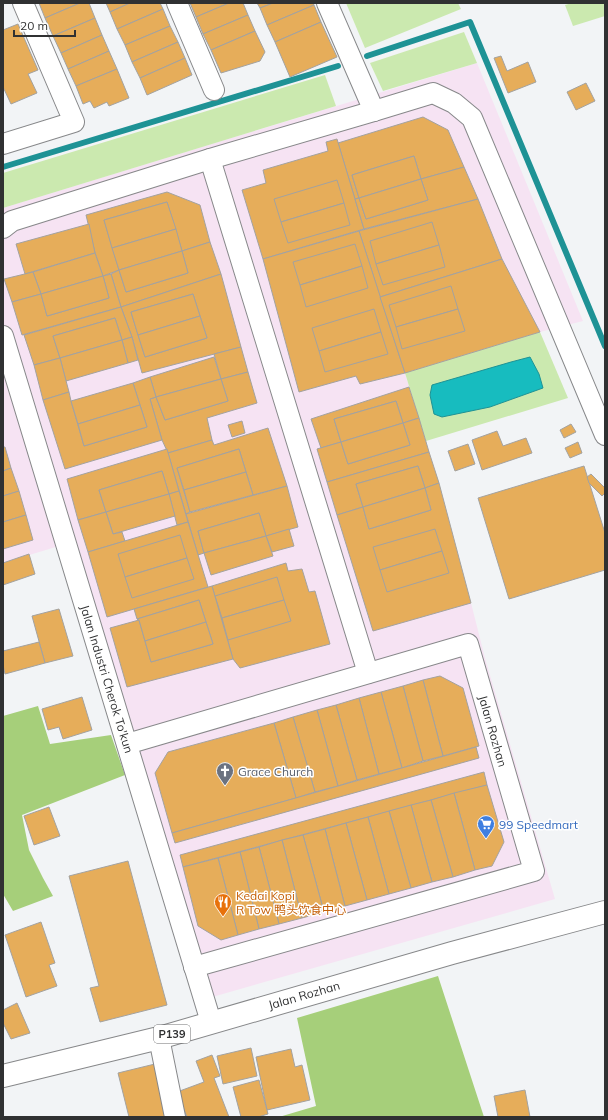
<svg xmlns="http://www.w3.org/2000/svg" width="608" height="1120" viewBox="0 0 608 1120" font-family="Mulish,'Noto Sans SC',sans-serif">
	<rect width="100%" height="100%" fill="#f2f4f6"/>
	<path fill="#f6e3f3" d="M477 63 583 321 540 332 405 373 440 487 471 603 485 658 555 899 195 1002 59 546 3 563V208Z"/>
	<g fill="#cbe9af">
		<path d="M346 3H458L461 9 365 48Z"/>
		<path d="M572 3H605V16L573 26 565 5Z"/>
		<path d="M464 32 477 63 383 91 370 63Z"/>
		<path d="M325 75 336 106 3 208V173Z"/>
		<path d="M540 332 568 398 426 441 405 373Z"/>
	</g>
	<g fill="#a6cf7a">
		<path d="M38 706 50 744 111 735 125 775 22 815 29 850 43 878 53 896 13 911 3 894V716Z"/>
		<path d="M438 976 484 1117H279L316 1106 297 1018Z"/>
	</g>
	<path fill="#17bcbf" stroke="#1e9295" d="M530 357 539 374 543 388 490 407 442 417 434 414 430 395 432 385 511 362Z"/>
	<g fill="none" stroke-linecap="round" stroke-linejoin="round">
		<g stroke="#1e9295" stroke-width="6">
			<path d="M367 56 470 22 605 346"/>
			<path d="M3 167 338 66"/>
		</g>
	</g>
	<g fill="#e6ad5a" stroke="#a3a2a0" fill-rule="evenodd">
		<path d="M39 3H80L45 18Z"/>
		<path d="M80 3H89L95 18 53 36 45 18Z"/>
		<path d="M106 3H130L110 12Z"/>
		<path d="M130 3H160L163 9 117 29 110 12Z"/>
		<path d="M190 3H229L196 17Z"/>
		<path d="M229 3H243L248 15 203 34 196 17Z"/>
		<path d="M257 3H273L260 8Z"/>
		<path d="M273 3H313L314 5 267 25 260 8Z"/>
		<path d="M314 5 321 22 275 42 267 25Z"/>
		<path d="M163 9 170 26 125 45 117 29Z"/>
		<path d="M248 15 255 31 211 50 203 34Z"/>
		<path d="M95 18 102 35 61 53 53 36Z"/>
		<path d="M321 22 337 57 290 77 275 42Z"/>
		<path d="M18 24 38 70 28 74 37 93 11 104 3 87V30Z"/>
		<path d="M170 26 178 42 132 62 125 45Z"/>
		<path d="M255 31 265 52 260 61 221 73 211 50Z"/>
		<path d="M102 35 109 51 68 69 61 53Z"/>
		<path d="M178 42 185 58 140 78 132 62Z"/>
		<path d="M109 51 117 69 76 86 68 69Z"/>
		<path d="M501 56 507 71 528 62 536 82 508 93 494 58Z"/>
		<path d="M185 58 192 75 147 95 140 78Z"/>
		<path d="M117 69 129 98 109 106 107 102 94 108 90 101 83 104 76 86Z"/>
		<path d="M586 83 595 101 576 110 567 92Z"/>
		<path d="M423 117 448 130 464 167 421 179 414 156 352 175 359 198 355 199 338 143Z"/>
		<path d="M337 139 364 229 263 259 242 190 266 183 263 170 328 151 326 142Z"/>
		<path d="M414 156 421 179 359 198 352 175Z"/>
		<path d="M464 167 478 199 364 229 355 199 359 198 366 219 428 200 421 179Z"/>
		<path d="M421 179 428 200 366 219 359 198Z"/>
		<path d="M337 180 344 203 281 222 274 199Z"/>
		<path d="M167 192 200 205 210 242 182 251 167 202 104 220 119 270 103 276 95 253 86 215Z"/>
		<path d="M478 199 502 259 380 297 359 231Z"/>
		<path d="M167 202 176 229 112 248 104 220Z"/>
		<path d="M344 203 350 225 288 243 281 222Z"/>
		<path d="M432 222 439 245 376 264 370 241Z"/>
		<path d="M89 224 95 253 25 274 16 244Z"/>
		<path d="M176 229 182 251 119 270 112 248Z"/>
		<path d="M359 231 405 373 360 384 356 376 299 392 263 259Z"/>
		<path d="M210 242 221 274 121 307 111 274 119 270 126 292 188 273 182 251Z"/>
		<path d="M355 244 362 266 300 285 293 262Z"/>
		<path d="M439 245 445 267 383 285 376 264Z"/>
		<path d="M182 251 188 273 126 292 119 270Z"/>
		<path d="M95 253 103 276 41 294 33 272Z"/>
		<path d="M502 259 540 332 405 373 380 297Z"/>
		<path d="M362 266 368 288 306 307 300 285Z"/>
		<path d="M33 272 41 294 12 302 4 279Z"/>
		<path d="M111 274 121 307 22 335 12 302 41 294 47 316 109 298 103 276Z"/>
		<path d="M221 274 241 347 142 373 132 337 121 307ZM193 294 207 338 145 357 131 312Z"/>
		<path d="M103 276 109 298 47 316 41 294Z"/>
		<path d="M451 286 458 309 396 327 389 305Z"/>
		<path d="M193 294 200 316 138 335 131 312Z"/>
		<path d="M121 307 132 337 122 340 115 318 53 336 60 358 34 365 24 335Z"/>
		<path d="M374 309 381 332 319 351 312 328Z"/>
		<path d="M458 309 465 331 402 349 396 327Z"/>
		<path d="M200 316 207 338 145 357 138 335Z"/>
		<path d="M115 318 122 340 60 358 53 336Z"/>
		<path d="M381 332 388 354 325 372 319 351Z"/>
		<path d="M132 337 138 360 128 363 122 340Z"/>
		<path d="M122 340 128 363 66 381 60 358Z"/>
		<path d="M241 347 248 372 221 379 214 354Z"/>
		<path d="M214 357 221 379 156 397 150 377Z"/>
		<path d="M60 358 69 392 43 400 34 365Z"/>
		<path d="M248 372 257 403 207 418 212 440 168 453 162 440 150 399 156 397 165 420 228 401 221 379Z"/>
		<path d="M150 377 156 397 150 399 162 440 65 469 43 400 69 392 71 401 84 446 147 427 133 383Z"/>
		<path d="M221 379 228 401 165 420 156 397Z"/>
		<path d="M133 383 140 405 78 424 71 401Z"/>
		<path d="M409 387 419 418 403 423 396 401 334 419 341 442 321 448 311 419Z"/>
		<path d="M396 401 403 423 341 442 334 419Z"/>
		<path d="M140 405 147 427 84 446 78 424Z"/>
		<path d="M419 418 429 452 327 482 317 449 341 442 348 464 410 445 403 423Z"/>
		<path d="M242 421 245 433 232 437 228 425Z"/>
		<path d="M403 423 410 445 348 464 341 442Z"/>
		<path d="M571 424 576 432 564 438 560 430Z"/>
		<path d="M268 428 287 486 253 495 239 449 177 468 190 512 186 514 168 453 212 440 214 445Z"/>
		<path d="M497 431 503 446 526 438 532 453 482 470 472 440Z"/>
		<path d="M578 442 582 453 570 458 565 448Z"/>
		<path d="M468 444 475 464 455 471 448 451Z"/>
		<path d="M3 447H5L11 468 3 471Z"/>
		<path d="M167 449 179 491 169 494 162 471 99 490 106 512 78 520 67 479Z"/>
		<path d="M239 449 246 472 184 490 177 468Z"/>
		<path d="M429 452 439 483 425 488 418 466 356 484 363 507 337 515 327 482Z"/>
		<path d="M418 466 425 488 363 507 356 484Z"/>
		<path d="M584 466 605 533V570L509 599 478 498Z"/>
		<path d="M11 468 19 491 3 496V471Z"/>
		<path d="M162 471 169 494 106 512 99 490Z"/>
		<path d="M246 472 253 495 190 512 184 490Z"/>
		<path d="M591 474 605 488V493L602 496 589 483 587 477Z"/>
		<path d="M439 483 471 603 373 631 337 515 363 507 369 529 431 510 425 488Z"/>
		<path d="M287 486 298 527 266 536 259 513 198 531 204 553 198 555 186 514Z"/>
		<path d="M425 488 431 510 369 529 363 507Z"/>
		<path d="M19 491 26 515 3 522V496Z"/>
		<path d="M179 491 188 522 177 525 169 494Z"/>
		<path d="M169 494 175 516 113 534 106 512Z"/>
		<path d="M106 512 113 534 122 532 125 541 88 552 78 520Z"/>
		<path d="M259 513 266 536 204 553 198 531Z"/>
		<path d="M26 515 33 540 3 549V522Z"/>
		<path d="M188 522 208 587 107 617 88 552Z"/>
		<path d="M289 529 294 546 272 552 266 536Z"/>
		<path d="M435 529 442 551 380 570 373 547Z"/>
		<path d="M180 535 187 558 125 577 118 554Z"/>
		<path d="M266 536 273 556 211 575 204 553Z"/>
		<path d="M442 551 449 573 387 592 380 570Z"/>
		<path d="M29 554 35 574 3 585V563Z"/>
		<path d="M187 558 194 579 132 598 125 577Z"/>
		<path d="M286 563 288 571 302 569 309 592 315 591 330 644 240 668 233 659 212 586Z"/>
		<path d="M277 577 284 600 222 618 215 596Z"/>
		<path d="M212 586 233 659 127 687 110 628 139 620 151 662 213 644 199 600 137 619 134 609Z"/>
		<path d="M199 600 206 622 145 641 139 620 137 619Z"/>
		<path d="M284 600 291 621 228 640 222 618Z"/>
		<path d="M59 609 73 656 45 663 32 616Z"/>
		<path d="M206 622 213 644 151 662 145 641Z"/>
		<path d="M39 642 45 663 5 674 3 665V651Z"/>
		<path d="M440 676 463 688 479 746 443 756 423 680Z"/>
		<path d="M423 680 443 756 423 761 403 686Z"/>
		<path d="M403 686 423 761 402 768 381 692Z"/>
		<path d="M381 692 402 768 379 774 359 698Z"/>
		<path d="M82 697 92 730 63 739 59 727 48 730 42 709Z"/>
		<path d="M359 698 379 774 357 780 336 705Z"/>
		<path d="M336 705 357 780 338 786 317 710Z"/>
		<path d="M317 710 338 786 315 792 293 717Z"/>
		<path d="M293 717 315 792 296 798 274 723Z"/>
		<path d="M274 723 296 798 172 833 155 773 168 752Z"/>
		<path d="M476 747 479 758 175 843 172 833Z"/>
		<path d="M484 772 487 785 183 867 180 855Z"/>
		<path d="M487 785 504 842 492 866 475 870 454 793Z"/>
		<path d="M454 793 475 870 453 877 431 800Z"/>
		<path d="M431 800 453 877 432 882 411 805Z"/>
		<path d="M411 805 432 882 411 888 389 811Z"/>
		<path d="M49 807 60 836 34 845 24 816Z"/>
		<path d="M389 811 411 888 389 894 368 817Z"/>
		<path d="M368 817 389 894 367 900 346 823Z"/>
		<path d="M346 823 367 900 345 906 325 829Z"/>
		<path d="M325 829 345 906 324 912 303 835Z"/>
		<path d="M303 835 324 912 302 918 282 840Z"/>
		<path d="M282 840 302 918 279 924 259 847Z"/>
		<path d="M259 847 279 924 259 929 240 852Z"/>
		<path d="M240 852 259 929 238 935 218 858Z"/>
		<path d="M218 858 238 935 221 940 198 926 183 867Z"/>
		<path d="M128 861 167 1005 100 1022 90 988 99 986 69 876Z"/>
		<path d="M41 922 55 963 49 965 57 986 26 997 5 935Z"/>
		<path d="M17 1003 30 1033 11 1039 3 1023V1010Z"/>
		<path d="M251 1048 257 1076 223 1084 217 1056Z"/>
		<path d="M291 1049 295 1067 302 1065 310 1100 267 1110 256 1057Z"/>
		<path d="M212 1055 220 1076 214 1078 229 1117H187L177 1092 204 1082 196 1061Z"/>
		<path d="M159 1063 171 1117H129L118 1073Z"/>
		<path d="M259 1080 268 1114 258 1117H241L233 1087Z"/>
		<path d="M525 1090 530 1117H498L494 1096Z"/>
	</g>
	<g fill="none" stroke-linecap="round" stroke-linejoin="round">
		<g stroke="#87888a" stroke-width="22">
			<g id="minor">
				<path d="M177 3 214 90"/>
				<path d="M327 3 374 111"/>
				<path d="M3 144 74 122 23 3"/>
				<path d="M210 159 368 673"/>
				<path d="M3 228 12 221 210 159 374 111 433 93 454 103 472 118 605 435"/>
				<path d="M3 336 211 1022"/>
				<path d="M127 744 468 644 534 871 194 967"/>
				<path d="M159 1038 175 1117"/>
			</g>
		</g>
		<g stroke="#87888a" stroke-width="24">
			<path id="primary" d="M3 1076 159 1038 452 953 605 912"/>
		</g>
		<use href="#minor" stroke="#fff" stroke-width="20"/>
		<use href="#primary" stroke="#fff" stroke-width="22"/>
	</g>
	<defs>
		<g id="church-pin" transform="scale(0.9)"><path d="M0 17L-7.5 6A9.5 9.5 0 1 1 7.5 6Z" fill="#6b7280" stroke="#fff"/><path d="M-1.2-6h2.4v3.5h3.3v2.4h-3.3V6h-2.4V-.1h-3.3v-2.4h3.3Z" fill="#fff"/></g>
		<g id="supermarket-pin" transform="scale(0.9)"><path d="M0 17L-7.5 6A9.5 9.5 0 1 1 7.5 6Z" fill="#3f7fe0" stroke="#fff"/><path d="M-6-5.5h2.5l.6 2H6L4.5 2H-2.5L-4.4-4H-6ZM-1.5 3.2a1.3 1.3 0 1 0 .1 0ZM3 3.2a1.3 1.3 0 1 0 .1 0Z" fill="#fff"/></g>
		<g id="restaurant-pin" transform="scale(0.9)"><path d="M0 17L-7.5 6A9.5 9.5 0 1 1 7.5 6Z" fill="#e8710a" stroke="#fff"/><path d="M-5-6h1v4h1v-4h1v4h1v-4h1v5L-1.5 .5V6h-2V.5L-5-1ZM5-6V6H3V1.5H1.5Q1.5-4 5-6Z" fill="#fff"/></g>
	</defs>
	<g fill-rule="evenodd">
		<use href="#church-pin" x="225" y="771"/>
		<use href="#supermarket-pin" x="486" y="824"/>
		<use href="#restaurant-pin" x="223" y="902"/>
	</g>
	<g text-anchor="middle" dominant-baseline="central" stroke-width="3" stroke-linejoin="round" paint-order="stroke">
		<rect fill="#fff" stroke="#6e6f70" stroke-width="1" x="154" y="1025" width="36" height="18" rx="3"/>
		<g font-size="11" font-weight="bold" fill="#303132">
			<text x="172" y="1034">P139</text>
		</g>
		<g font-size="12" fill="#303132" stroke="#fff">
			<text transform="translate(107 679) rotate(73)">Jalan Industri Cherok To'kun</text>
			<text transform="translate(493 731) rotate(74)">Jalan Rozhan</text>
			<text transform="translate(304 995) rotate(-16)">Jalan Rozhan</text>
		</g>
		<g font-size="12" fill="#5b616d" stroke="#fff" text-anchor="start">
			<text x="238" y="771">Grace Church</text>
		</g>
		<g font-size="12" fill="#366cbe" stroke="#fff" text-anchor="start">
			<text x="499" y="824">99 Speedmart</text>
		</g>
		<g font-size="12" fill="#c56008" stroke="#fff" text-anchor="start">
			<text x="236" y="895">Kedai Kopi<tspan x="236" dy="14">R Tow 鸭头饮食中心</tspan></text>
		</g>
	</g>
	<rect width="608" height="1120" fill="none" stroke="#303132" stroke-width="8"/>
	<path d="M14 30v6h61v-6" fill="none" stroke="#303132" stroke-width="2"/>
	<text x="20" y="30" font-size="12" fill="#303132" stroke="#ffffff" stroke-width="3" paint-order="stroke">20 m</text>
</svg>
